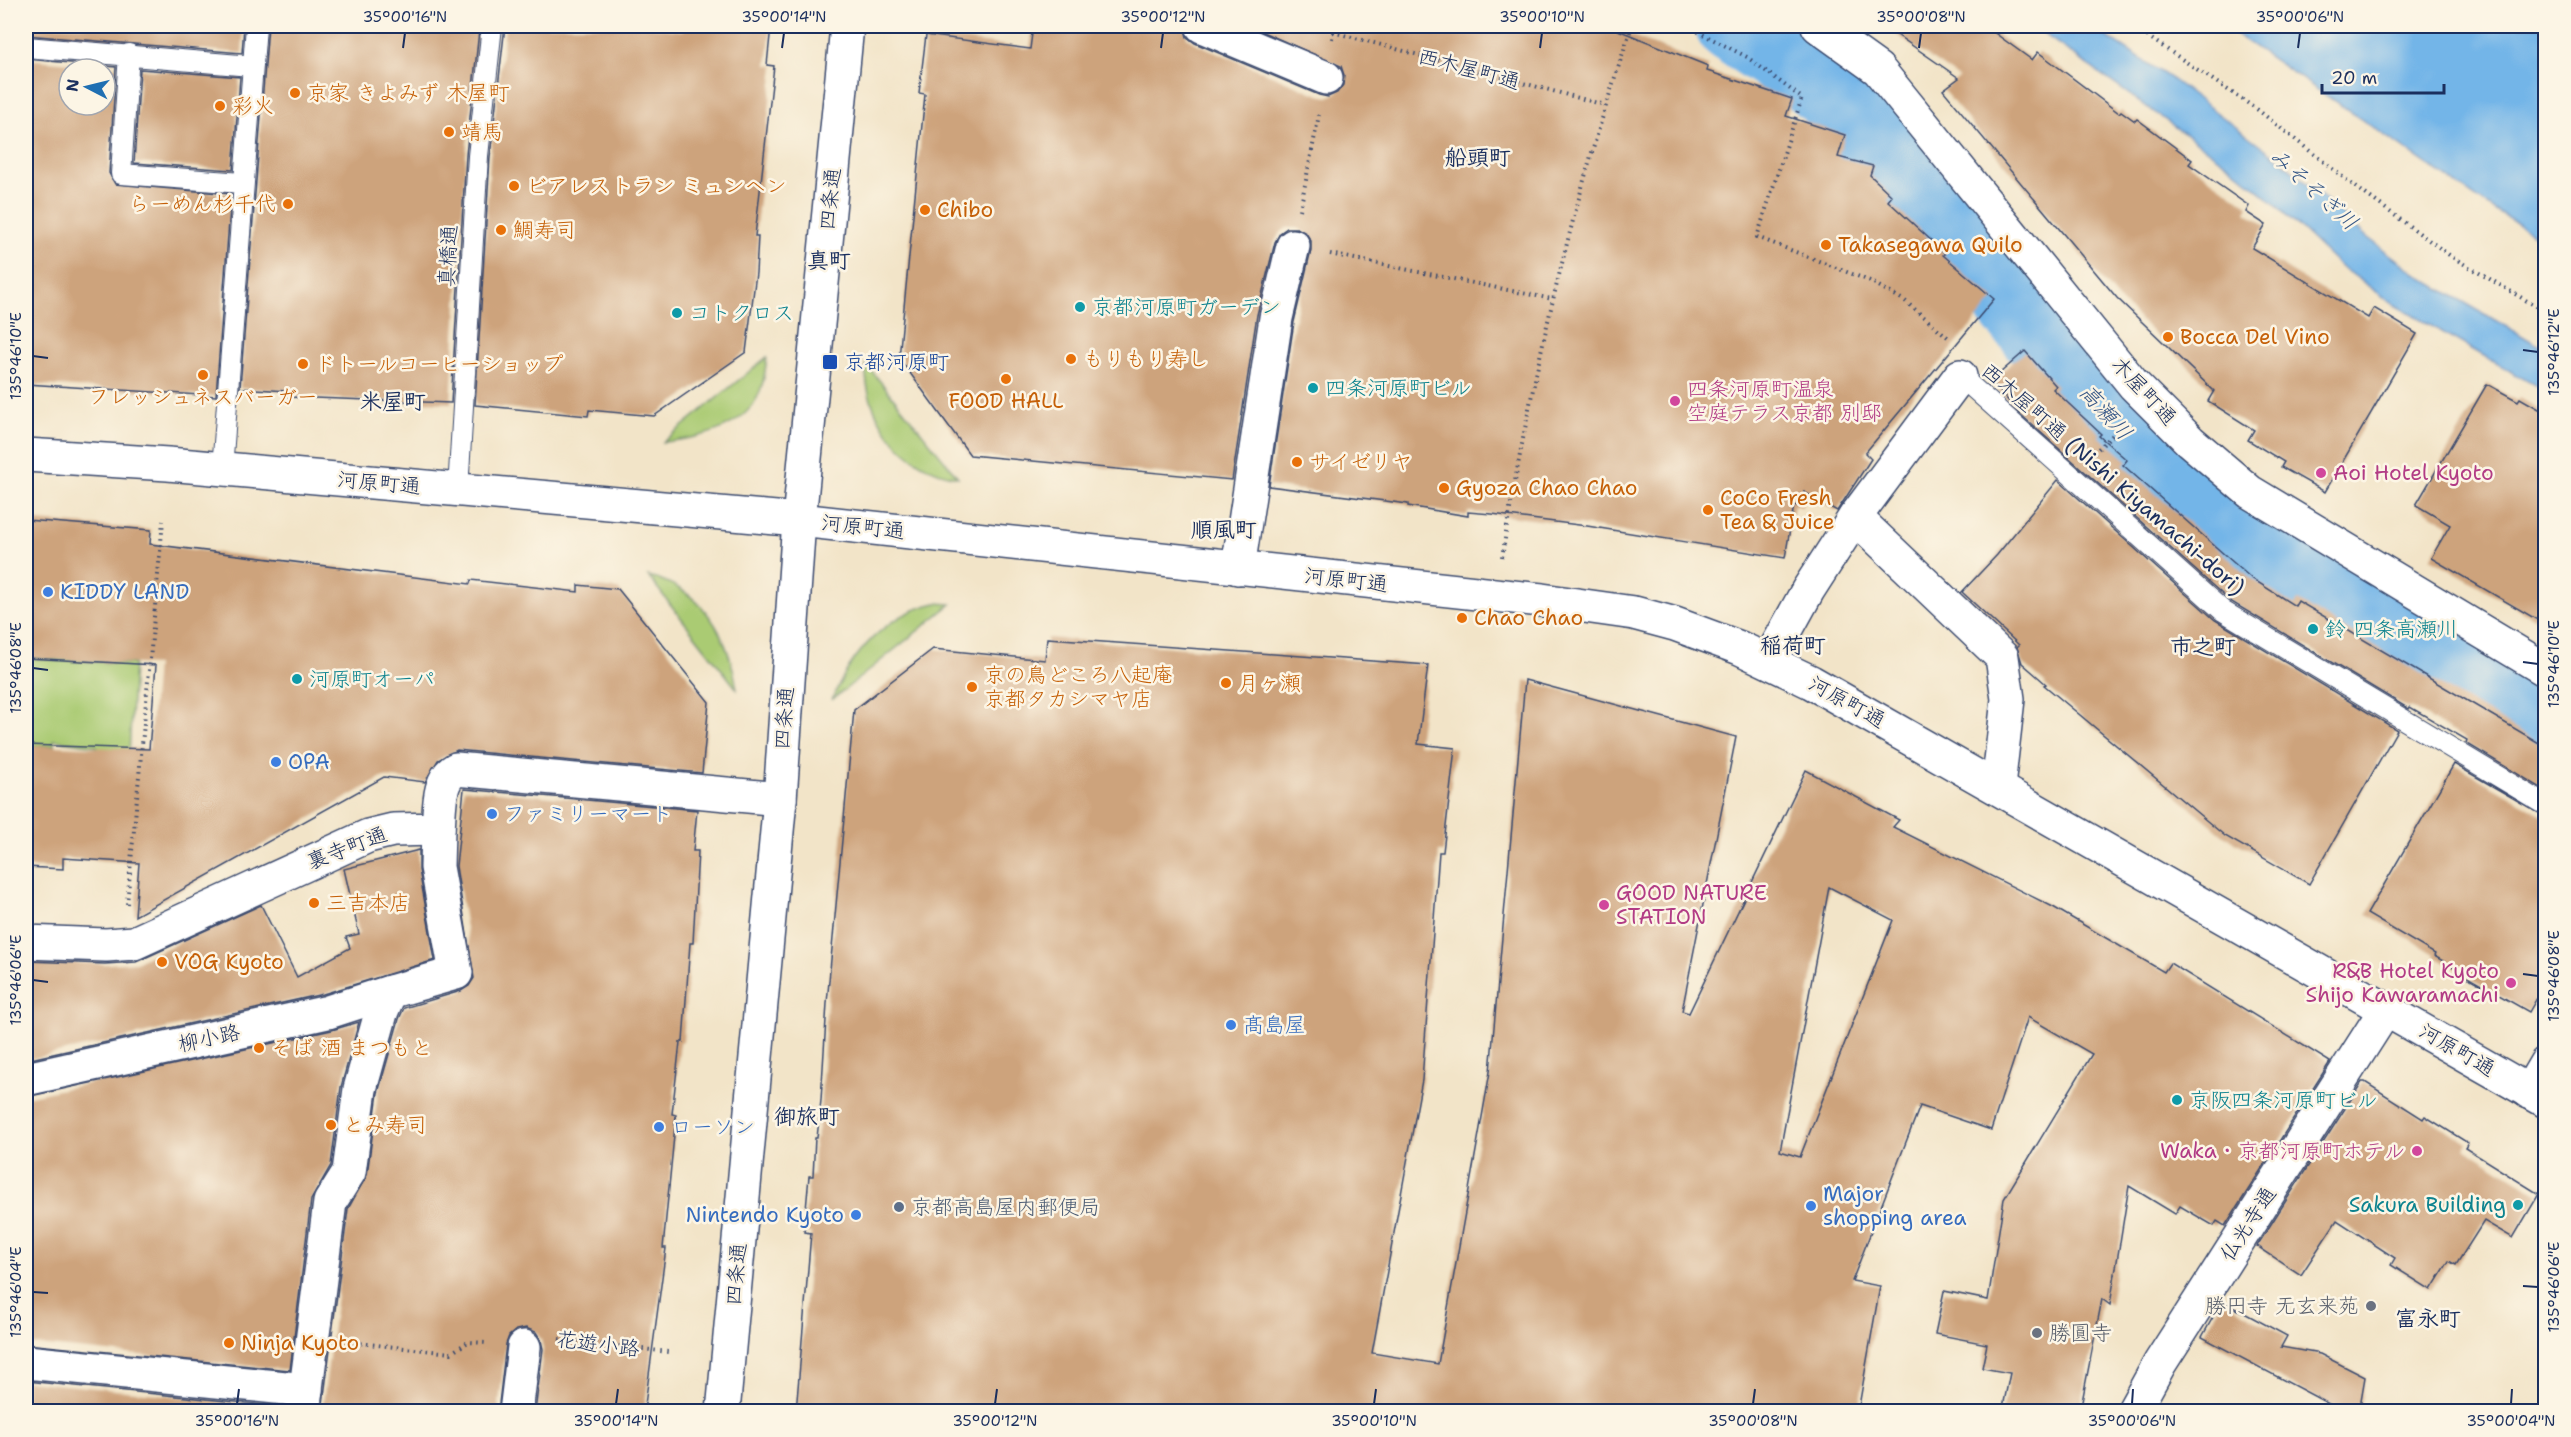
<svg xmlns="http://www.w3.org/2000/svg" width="2571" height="1437" viewBox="0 0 2571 1437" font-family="'Shantell Sans','Klee One',sans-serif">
	<rect width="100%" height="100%" fill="#fcf5e5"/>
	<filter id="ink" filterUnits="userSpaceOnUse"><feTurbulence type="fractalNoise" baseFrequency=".0167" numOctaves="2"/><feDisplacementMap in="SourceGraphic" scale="12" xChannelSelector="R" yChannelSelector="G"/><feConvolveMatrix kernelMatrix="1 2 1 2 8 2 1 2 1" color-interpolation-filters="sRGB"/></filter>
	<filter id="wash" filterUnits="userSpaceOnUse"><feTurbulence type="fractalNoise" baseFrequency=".008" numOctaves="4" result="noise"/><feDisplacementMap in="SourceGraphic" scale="24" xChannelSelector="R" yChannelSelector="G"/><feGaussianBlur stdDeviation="1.35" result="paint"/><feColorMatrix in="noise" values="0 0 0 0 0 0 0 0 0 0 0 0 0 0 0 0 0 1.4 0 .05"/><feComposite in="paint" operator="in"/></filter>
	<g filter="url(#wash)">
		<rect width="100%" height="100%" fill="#f2e4c8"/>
		<g fill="#aacb73" stroke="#627d68" stroke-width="1.5">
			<path d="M767 357C765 371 764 385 757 398 740 430 696 439 663 442Z"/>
			<path d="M866 364 958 477C905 470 863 416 866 364Z"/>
			<path d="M648 576C704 589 729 637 737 689Z"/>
			<path d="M936 603 951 604 832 700C851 654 886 614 936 603Z"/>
			<path d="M26 658 134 664 125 826 93 825 97 746 54 740V746L26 745Z"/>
		</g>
		<g fill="#73b5e8" stroke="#4772a3" stroke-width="1.5">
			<path d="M2033 26H2091L2173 80 2283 162 2368 238 2422 278 2545 349V391L2395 305 2338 264 2266 196 2230 166Z"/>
			<path d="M2224 26H2545V241L2496 211Z"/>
		</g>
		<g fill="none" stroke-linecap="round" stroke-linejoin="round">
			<path stroke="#73b5e8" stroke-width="74" d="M1732 26 1819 83 1880 145 2106 416 2203 512 2237 541 2282 571 2546 722"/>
		</g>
		<g id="blocks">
			<g fill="#cda37c" fill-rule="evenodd">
				<path d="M26 26H244L242 53 26 35Z"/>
				<path d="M268 26H431L479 30 466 155 451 403 287 397V391L240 388Z"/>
				<path d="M505 26H640L684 31 685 26H771L767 65 774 66 755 236H758L756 273 746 352 654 416 589 410 588 416 475 405 490 157Z"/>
				<path d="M1033 26H1184L1187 37 1195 43 1319 95 1328 97 1337 93 1343 85 1344 75 1341 66 1249 26H1608L1708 66 1707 71 1792 99 1786 116 1845 135 1838 157 1873 166 1870 175 1892 196 1888 201 1945 253 1943 255 1994 299 1865 453 1871 459 1837 511 1804 492 1802 507 1794 505 1785 558 1587 526 1492 514 1468 512V516L1408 506V504L1269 486 1294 322 1311 250V241L1306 233 1297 228H1287L1280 233 1275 242 1257 315 1232 480 970 455 899 358 925 94 919 93 926 35 1030 49Z"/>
				<path d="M1884 26H1985L2032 60 2038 52 2119 113 2121 111 2135 121 2137 119 2192 160 2189 164 2249 206 2246 212 2266 225 2252 248 2368 318 2374 308 2417 334 2325 492 2281 467 2284 462 2248 440 2254 430 2208 401 2214 391 2117 298 1943 90 1959 78Z"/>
				<path d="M26 59 116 67 109 173 115 184 231 194 216 396 26 384ZM69 69H105V105H69Z"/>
				<path d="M140 69 240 77 233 170 134 163Z"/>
				<path d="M2025 351 2056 386 2053 389 2101 434 2099 436 2127 460 2123 465 2251 578 2295 606 2298 601 2546 747V791L2466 743 2467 740 2410 707 2409 709 2230 601 2020 414 1991 381Z"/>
				<path d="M2487 384 2518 401 2520 398 2546 413V625L2431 558 2450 525 2416 505Z"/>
				<path d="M2058 480 2215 620 2397 730 2309 884 2225 836 2044 685 2046 684 2022 663 2017 647 2019 645 1962 592 1997 555Z"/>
				<path d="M26 520 151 530 150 544 470 584 471 580 578 592V585L618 589 709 702 702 773 457 750 438 760 425 782 384 777 135 916 139 863 63 858V869L26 867V745L149 749 156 665 26 658Z"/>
				<path d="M1047 638 1428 665 1418 744 1455 748 1443 852H1439L1422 1080 1372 1353 1438 1364 1490 1072 1525 680 1736 737 1682 1011 1689 1013 1806 770 1899 820 1893 827 2053 907 2164 972 2170 963 2330 1062 2225 1226 2217 1221 2214 1226 2180 1206 2175 1214 2129 1186 2110 1305 2102 1299 2080 1412H2002L2010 1373 1982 1368 1987 1344 1935 1334 1944 1291 1988 1300 2004 1199 2092 1054 2028 1017 1991 1130 1920 1106 1852 1281 1880 1286 1858 1412H796L811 1233 804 1232 809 1176H813L815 1138H817L821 1100 827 1003 854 710 933 649 1045 660ZM1829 887 1893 920 1800 1157 1780 1151Z"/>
				<path d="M2454 764 2546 817V982L2529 1012 2460 973 2461 971 2434 956 2435 954 2367 914Z"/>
				<path d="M464 789 697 810 693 851H698L693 943H690L683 1042H680L672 1114 676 1115 663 1248H666L644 1412H535L543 1349 541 1340 536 1332 526 1328 516 1330 509 1336 506 1344 498 1412H322L348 1209 367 1175 378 1093 399 1019 404 1008 461 991 469 986 474 978 456 866Z"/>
				<path d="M419 850V870L435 960 323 994 26 1060V961L105 964 136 962 261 905 297 977 350 948 346 937 359 934 344 869Z"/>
				<path d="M359 1022 341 1087 331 1165 311 1200 290 1370 26 1344V1097L332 1030Z"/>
				<path d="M2362 1082H2365L2423 1119 2425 1116 2468 1143 2465 1148 2539 1194 2513 1238 2484 1221 2456 1265 2449 1261 2431 1290 2391 1265 2395 1258 2337 1220 2301 1275 2257 1246Z"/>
				<path d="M2222 1301 2287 1336 2281 1347 2320 1354 2365 1377 2359 1412H2344L2202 1337Z"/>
				<path d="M26 1381 285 1407V1412H26Z"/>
			</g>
		</g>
	</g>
	<g filter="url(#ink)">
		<use href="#blocks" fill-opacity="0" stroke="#3b4a6e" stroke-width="1.5"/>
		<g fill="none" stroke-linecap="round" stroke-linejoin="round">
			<g stroke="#3b4a6e" stroke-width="22">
				<g id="lane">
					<path d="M26 47 251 66"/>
					<path d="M129 54 121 174 242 183"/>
					<path d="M1960 376 2223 611 2546 805"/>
					<path d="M222 469 256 26"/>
					<path d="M458 490 478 156 492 26"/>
				</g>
			</g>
			<g stroke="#3b4a6e" stroke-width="36">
				<g id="street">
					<path d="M1202 26 1326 78"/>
					<path d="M1818 26 1878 69 2134 385 2190 441 2250 492 2546 670"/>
					<path d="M1960 376 1855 517 2002 657 2008 699 1998 787"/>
					<path d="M1238 568 1276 318 1293 246"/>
					<path d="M1769 661 1808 590 1855 517"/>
					<path d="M26 942 106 945 134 943 368 836 393 830 438 829C440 810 437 780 456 769L780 799"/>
					<path d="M26 1079 328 1012 390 992"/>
					<path d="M26 1362 306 1390"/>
					<path d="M303 1412 330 1202 349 1172 360 1089 381 1013 390 992 456 973 437 867 438 829"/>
					<path d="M516 1412 524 1347"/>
					<path d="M2133 1412 2160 1363 2386 1009"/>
				</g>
			</g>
			<g stroke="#3b4a6e" stroke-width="36">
				<g id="secondary">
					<path d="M1821 28 1822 26"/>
					<path d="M2529 1092 2546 1063"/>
				</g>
			</g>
			<g stroke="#3b4a6e" stroke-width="36">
				<g id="primary">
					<path d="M26 455 168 464 799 520 1542 600 1634 613 1675 624 1740 648 1811 682 2546 1101"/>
					<path d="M723 1412 780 799 799 520 847 26"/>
				</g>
			</g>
			<g stroke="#3b4a6e" stroke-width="4" stroke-dasharray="1.5 4.5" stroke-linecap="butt">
				<path d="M1687 26 1747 57 1802 98 1757 237 1870 281 1905 301 1950 339"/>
				<path d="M2132 26 2258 110 2353 185 2452 257 2546 312"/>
				<path d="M1333 32 1605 105"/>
				<path d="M1332 39 1334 26"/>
				<path d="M1300 210 1319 115"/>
				<path d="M1330 254 1552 299"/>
				<path d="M2094 453 2123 425"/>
				<path d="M1502 557C1531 377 1573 198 1632 26"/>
				<path d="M127 904 163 521"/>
				<path d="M559 1339 668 1352"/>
				<path d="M349 1342 451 1353 468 1342 487 1343"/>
			</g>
			<use href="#lane" stroke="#fff" stroke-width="20"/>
			<use href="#street" stroke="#fff" stroke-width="33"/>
			<use href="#secondary" stroke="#fff" stroke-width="33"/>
			<use href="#primary" stroke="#fff" stroke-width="33"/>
		</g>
	</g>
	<path fill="none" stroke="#1b2f5e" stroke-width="2" d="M403 48 405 33M782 48 784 33M1161 48 1163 33M1540 48 1542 33M1919 48 1921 33M2298 48 2300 33M2523 350 2538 352M33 356 48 358M2523 662 2538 664M33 668 48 670M2523 974 2538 976M33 980 48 982M2523 1286 2538 1287M33 1292 48 1293M237 1404 239 1389M616 1404 618 1389M995 1404 997 1389M1374 1404 1376 1389M1753 1404 1755 1389M2132 1404 2133 1389M2511 1404 2512 1389"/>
	<g fill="#e8710a" stroke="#fcf5e5" stroke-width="2">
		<circle cx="295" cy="93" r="6"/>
		<circle cx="220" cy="106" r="6"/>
		<circle cx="449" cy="132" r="6"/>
		<circle cx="514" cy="186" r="6"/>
		<circle cx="288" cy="204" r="6"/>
		<circle cx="925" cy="210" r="6"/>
		<circle cx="501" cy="230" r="6"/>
		<circle cx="1826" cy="245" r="6"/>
		<circle cx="2168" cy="337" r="6"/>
		<circle cx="1071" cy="359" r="6"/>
		<circle cx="303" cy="364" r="6"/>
		<circle cx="203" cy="375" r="6"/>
		<circle cx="1006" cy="379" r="6"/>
		<circle cx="1297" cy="462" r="6"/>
		<circle cx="1444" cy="488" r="6"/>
		<circle cx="1708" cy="510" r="6"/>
		<circle cx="1462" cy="618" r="6"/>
		<circle cx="1226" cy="683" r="6"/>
		<circle cx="972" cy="687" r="6"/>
		<circle cx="314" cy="903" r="6"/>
		<circle cx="162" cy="962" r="6"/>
		<circle cx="259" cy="1048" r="6"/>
		<circle cx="331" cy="1125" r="6"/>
		<circle cx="229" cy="1343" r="6"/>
	</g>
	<g fill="#0f9aa8" stroke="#fcf5e5" stroke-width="2">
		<circle cx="1080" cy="307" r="6"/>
		<circle cx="677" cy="313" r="6"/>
		<circle cx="1313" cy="388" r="6"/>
		<circle cx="2313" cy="629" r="6"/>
		<circle cx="297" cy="679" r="6"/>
		<circle cx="2177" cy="1100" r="6"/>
		<circle cx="2518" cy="1205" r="6"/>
	</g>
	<rect fill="#1a4fb4" stroke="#fcf5e5" stroke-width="2" x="822" y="354" width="16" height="16" rx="3"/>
	<g fill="#d1479c" stroke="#fcf5e5" stroke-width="2">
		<circle cx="1675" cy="401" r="6"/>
		<circle cx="2321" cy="473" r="6"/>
		<circle cx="1604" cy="905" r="6"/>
		<circle cx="2511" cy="983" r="6"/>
		<circle cx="2417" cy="1151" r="6"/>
	</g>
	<g fill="#3f7fe0" stroke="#fcf5e5" stroke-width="2">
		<circle cx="48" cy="592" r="6"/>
		<circle cx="276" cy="762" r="6"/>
		<circle cx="492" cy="814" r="6"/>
		<circle cx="1231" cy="1025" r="6"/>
		<circle cx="659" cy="1127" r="6"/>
		<circle cx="1811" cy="1206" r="6"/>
		<circle cx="856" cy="1215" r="6"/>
	</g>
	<circle fill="#5c6f8a" stroke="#fcf5e5" stroke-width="2" cx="899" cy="1207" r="6"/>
	<g fill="#6b7280" stroke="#fcf5e5" stroke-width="2">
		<circle cx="2371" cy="1306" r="6"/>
		<circle cx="2037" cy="1333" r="6"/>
	</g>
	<g text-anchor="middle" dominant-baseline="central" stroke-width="5" stroke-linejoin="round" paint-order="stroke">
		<g font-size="21" fill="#1b2f5e" stroke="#fcf5e5">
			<text transform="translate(1469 69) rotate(15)">西木屋町通</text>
			<text transform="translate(830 199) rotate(-84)">四条通</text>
			<text transform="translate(448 256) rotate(-87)">真橋通</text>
			<text transform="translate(2144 391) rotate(47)">木屋町通</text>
			<text transform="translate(2113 479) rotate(41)">西木屋町通 (Nishi Kiyamachi-dori)</text>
			<text transform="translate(379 483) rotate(5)">河原町通</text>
			<text transform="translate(863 527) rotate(6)">河原町通</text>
			<text transform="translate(1346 580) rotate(6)">河原町通</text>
			<text transform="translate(1847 702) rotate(29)">河原町通</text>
			<text transform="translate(784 718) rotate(-86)">四条通</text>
			<text transform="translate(347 848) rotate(-21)">裏寺町通</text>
			<text transform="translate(209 1038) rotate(-12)">柳小路</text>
			<text transform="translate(2457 1050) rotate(30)">河原町通</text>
			<text transform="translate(2248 1224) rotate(-57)">仏光寺通</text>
			<text transform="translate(736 1274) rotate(-85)">四条通</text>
			<text transform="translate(598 1344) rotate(7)">花遊小路</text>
		</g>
		<g font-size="21" fill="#c56008" stroke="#fcf5e5" text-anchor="start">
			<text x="307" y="93">京家 きよみず 木屋町</text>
			<text x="232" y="106">彩火</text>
			<text x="461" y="132">靖馬</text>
			<text x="526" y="186">ビアレストラン ミュンヘン</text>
			<text x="276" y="204" text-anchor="end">らーめん杉千代</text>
			<text x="937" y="210">Chibo</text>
			<text x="513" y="230">鯛寿司</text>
			<text x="1838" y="245">Takasegawa Quilo</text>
			<text x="2180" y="337">Bocca Del Vino</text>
			<text x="1083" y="359">もりもり寿し</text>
			<text x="315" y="364">ドトールコーヒーショップ</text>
			<text x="203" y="397" text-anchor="middle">フレッシュネスバーガー</text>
			<text x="1006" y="401" text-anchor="middle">FOOD HALL</text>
			<text x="1309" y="462">サイゼリヤ</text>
			<text x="1456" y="488">Gyoza Chao Chao</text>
			<text x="1720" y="498">CoCo Fresh<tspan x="1720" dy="24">Tea &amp; Juice</tspan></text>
			<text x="1474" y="618">Chao Chao</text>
			<text x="984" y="675">京の鳥どころ八起庵<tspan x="984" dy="24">京都タカシマヤ店</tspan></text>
			<text x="1238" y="683">月ヶ瀬</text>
			<text x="326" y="903">三吉本店</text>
			<text x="174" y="962">VOG Kyoto</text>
			<text x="271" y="1048">そば 酒 まつもと</text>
			<text x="343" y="1125">とみ寿司</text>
			<text x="241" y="1343">Ninja Kyoto</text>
		</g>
		<g font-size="21" fill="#0d838f" stroke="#fcf5e5" text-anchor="start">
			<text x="1092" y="307">京都河原町ガーデン</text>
			<text x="689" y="313">コトクロス</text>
			<text x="1325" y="388">四条河原町ビル</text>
			<text x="2325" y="629">鈴 四条高瀬川</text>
			<text x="309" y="679">河原町オーパ</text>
			<text x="2189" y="1100">京阪四条河原町ビル</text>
			<text x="2506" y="1205" text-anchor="end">Sakura Building</text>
		</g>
		<g font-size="21" fill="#164399" stroke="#fcf5e5" text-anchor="start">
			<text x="844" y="362">京都河原町</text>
		</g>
		<g font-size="21" fill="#b23c85" stroke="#fcf5e5" text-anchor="start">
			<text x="1687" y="389">四条河原町温泉<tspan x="1687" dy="24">空庭テラス京都 別邸</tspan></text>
			<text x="2333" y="473">Aoi Hotel Kyoto</text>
			<text x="1616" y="893">GOOD NATURE<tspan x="1616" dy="24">STATION</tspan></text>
			<text x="2499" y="971" text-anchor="end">R&amp;B Hotel Kyoto<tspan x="2499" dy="24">Shijo Kawaramachi</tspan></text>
			<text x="2405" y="1151" text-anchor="end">Waka・京都河原町ホテル</text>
		</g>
		<g font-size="21" fill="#366cbe" stroke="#fcf5e5" text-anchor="start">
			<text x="60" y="592">KIDDY LAND</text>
			<text x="288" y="762">OPA</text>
			<text x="504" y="814">ファミリーマート</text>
			<text x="1243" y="1025">髙島屋</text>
			<text x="671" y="1127">ローソン</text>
			<text x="1823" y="1194">Major<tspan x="1823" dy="24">shopping area</tspan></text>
			<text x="844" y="1215" text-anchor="end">Nintendo Kyoto</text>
		</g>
		<g font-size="21" fill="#4e5e75" stroke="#fcf5e5" text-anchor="start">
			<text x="911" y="1207">京都高島屋内郵便局</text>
		</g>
		<g font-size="21" fill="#5b616d" stroke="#fcf5e5" text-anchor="end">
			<text x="2359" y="1306">勝円寺 无玄来苑</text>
			<text x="2049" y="1333" text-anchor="start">勝圓寺</text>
		</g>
		<g font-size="22" font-weight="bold" fill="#1b2f5e" stroke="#fcf5e5">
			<text x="1478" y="157">船頭町</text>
			<text x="829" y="260">真町</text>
			<text x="393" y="401">米屋町</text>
			<text x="1224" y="529">順風町</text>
			<text x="1793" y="645">稲荷町</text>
			<text x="2203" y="646">市之町</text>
			<text x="807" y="1116">御旅町</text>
			<text x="2428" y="1318">富永町</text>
		</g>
		<g font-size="22" font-style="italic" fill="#355787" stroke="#fcf5e5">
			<text transform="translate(2314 189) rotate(42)">みそそぎ川</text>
			<text transform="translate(2106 412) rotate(48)">高瀬川</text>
		</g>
	</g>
	<rect width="2571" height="1437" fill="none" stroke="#fcf5e5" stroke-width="66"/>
	<g transform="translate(87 87) rotate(277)"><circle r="28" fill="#fcf5e5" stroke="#a2a6af" stroke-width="1.5"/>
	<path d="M0-4.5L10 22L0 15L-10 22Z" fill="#1f6fb2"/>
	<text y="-9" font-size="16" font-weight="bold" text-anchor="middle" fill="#1b2f5e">N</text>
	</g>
	<path d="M2322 84v9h122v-9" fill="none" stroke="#1b2f5e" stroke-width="3"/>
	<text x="2331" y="84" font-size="18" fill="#1b2f5e" stroke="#fcf5e5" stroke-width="4.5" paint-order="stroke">20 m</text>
	<rect x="33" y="33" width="2505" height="1371" fill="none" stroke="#1b2f5e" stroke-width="2"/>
	<g font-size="15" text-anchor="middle" fill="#1b2f5e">
		<text x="405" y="22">35°00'16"N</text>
		<text x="784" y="22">35°00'14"N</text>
		<text x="1163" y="22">35°00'12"N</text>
		<text x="1542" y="22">35°00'10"N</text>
		<text x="1921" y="22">35°00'08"N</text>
		<text x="2300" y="22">35°00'06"N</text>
		<text transform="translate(2554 352) rotate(-90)" y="5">135°46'12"E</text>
		<text transform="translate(16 356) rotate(-90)" y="5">135°46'10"E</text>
		<text transform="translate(2554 664) rotate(-90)" y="5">135°46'10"E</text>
		<text transform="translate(16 668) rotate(-90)" y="5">135°46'08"E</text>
		<text transform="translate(2554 976) rotate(-90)" y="5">135°46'08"E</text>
		<text transform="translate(16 980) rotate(-90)" y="5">135°46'06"E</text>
		<text transform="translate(2554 1287) rotate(-90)" y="5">135°46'06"E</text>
		<text transform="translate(16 1292) rotate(-90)" y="5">135°46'04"E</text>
		<text x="237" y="1426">35°00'16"N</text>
		<text x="616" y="1426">35°00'14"N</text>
		<text x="995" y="1426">35°00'12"N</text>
		<text x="1374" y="1426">35°00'10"N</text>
		<text x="1753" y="1426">35°00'08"N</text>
		<text x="2132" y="1426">35°00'06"N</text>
		<text x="2511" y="1426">35°00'04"N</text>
	</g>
</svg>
